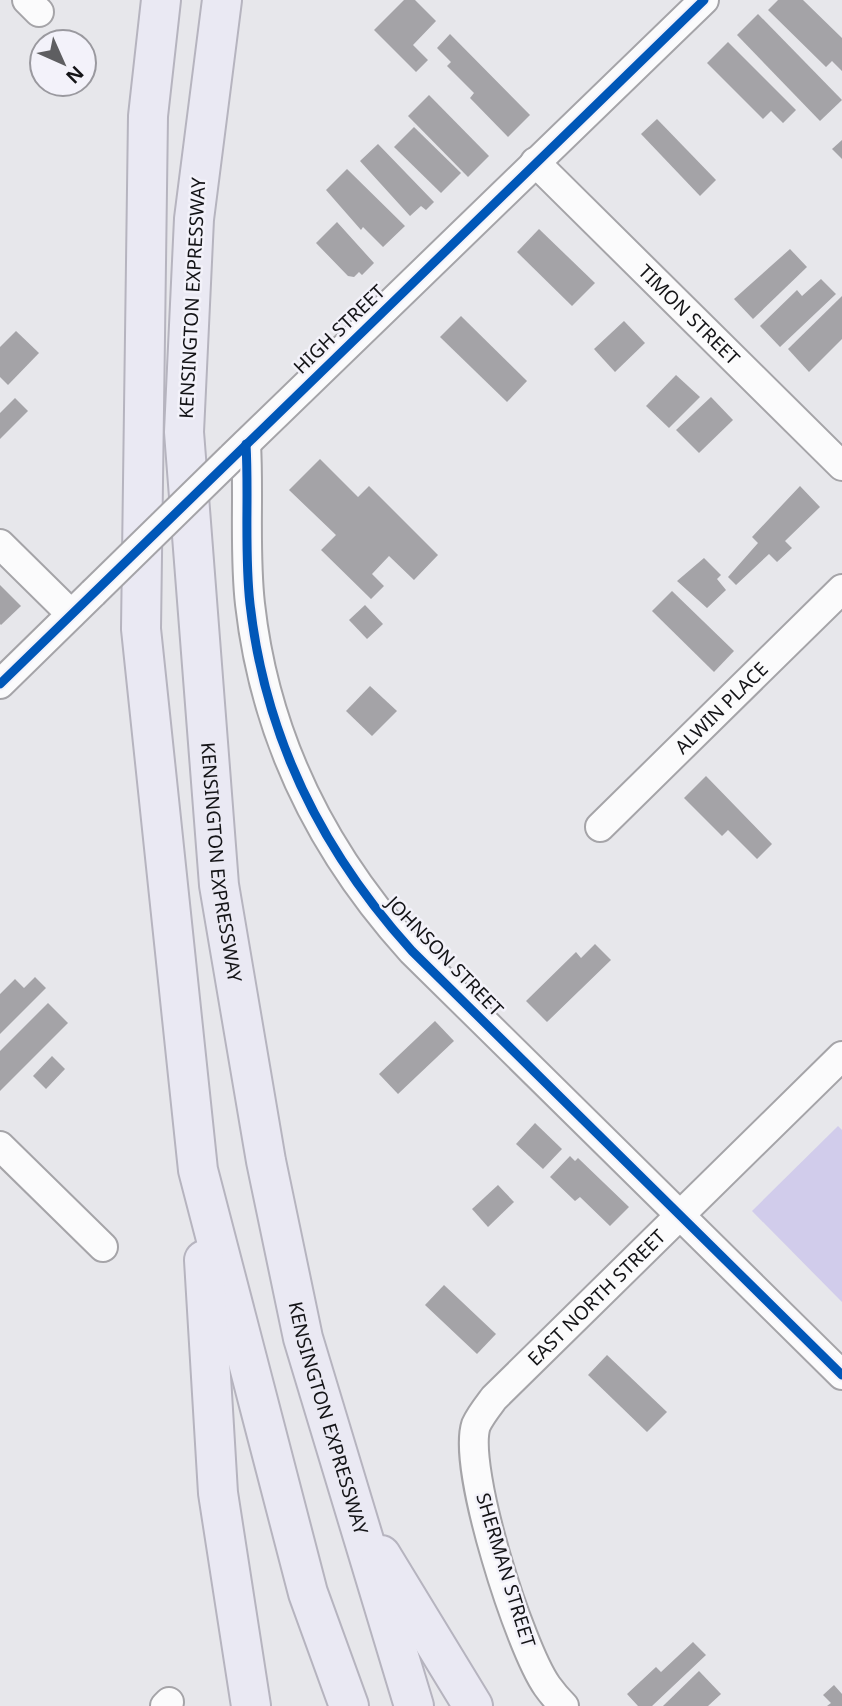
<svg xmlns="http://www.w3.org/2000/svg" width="842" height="1706" viewBox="0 0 842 1706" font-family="'Noto Sans',sans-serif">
	<rect width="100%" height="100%" fill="#e7e7eb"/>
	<path fill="#d1cceb" d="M838 1126 842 1130V1302L752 1211Z"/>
	<g fill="#a4a3a7">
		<path d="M404 0H415L436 21 413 45 428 60 416 72 374 30Z"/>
		<path d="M778 0H803L842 38V71L832 61 826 67 768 10Z"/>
		<path d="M758 14 842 100 820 121 737 35Z"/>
		<path d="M450 34 530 115 508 137 470 98 474 93 447 66 451 62 437 48Z"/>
		<path d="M728 42 796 110 783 123 771 111 763 119 707 63Z"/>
		<path d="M429 95 489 156 468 177 408 116Z"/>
		<path d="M657 119 716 180 700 196 641 134Z"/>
		<path d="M414 127 461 173 441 193 394 147Z"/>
		<path d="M842 140V159L832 149Z"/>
		<path d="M378 144 434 202 426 210 421 206 410 216 360 161Z"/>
		<path d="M347 169 405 226 383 247 363 227 361 230 326 190Z"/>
		<path d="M337 222 374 263 362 275 359 272 354 277 348 276 316 243Z"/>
		<path d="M539 229 595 283 572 306 517 252Z"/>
		<path d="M790 249 807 267 753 319 734 299Z"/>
		<path d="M821 279 836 294 780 347 760 326 797 290 802 296Z"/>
		<path d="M842 296V339L809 372 788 349Z"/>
		<path d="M461 316 527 381 507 402 440 337Z"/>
		<path d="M624 321 645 343 615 372 594 349Z"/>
		<path d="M16 331 39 353 8 385 0 377V347Z"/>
		<path d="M676 375 700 397 669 428 646 406Z"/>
		<path d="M711 397 733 420 699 453 676 430Z"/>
		<path d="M15 398 28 411 0 439V413Z"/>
		<path d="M320 459 358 497 369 486 438 555 414 580 389 556 372 574 384 586 371 599 321 550 336 535 289 490Z"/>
		<path d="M800 486 820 507 785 541 792 548 777 562 769 554 736 585 728 577 758 543 752 537Z"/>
		<path d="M704 558 721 575 717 579 726 590 707 608 677 581Z"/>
		<path d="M0 585 21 606 1 625 0 624Z"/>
		<path d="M672 591 734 651 714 672 652 611Z"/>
		<path d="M365 605 383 624 367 639 349 620Z"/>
		<path d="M370 686 397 711 372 736 346 711Z"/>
		<path d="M706 776 772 844 757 859 728 830 722 836 684 798Z"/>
		<path d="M595 944 611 960 547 1022 526 1001 576 952 581 958Z"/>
		<path d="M35 977 46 988 0 1034V994L15 979 24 988Z"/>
		<path d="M48 1003 68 1023 0 1091V1051Z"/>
		<path d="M435 1021 454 1041 398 1094 379 1074Z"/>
		<path d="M52 1056 65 1069 46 1089 33 1076Z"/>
		<path d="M535 1123 562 1149 543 1169 516 1144Z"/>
		<path d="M570 1156 575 1161 578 1158 629 1207 610 1226 580 1197 575 1201 550 1177Z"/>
		<path d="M498 1185 514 1202 488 1227 472 1209Z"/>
		<path d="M444 1285 496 1334 477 1354 425 1305Z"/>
		<path d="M607 1355 667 1412 647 1432 588 1375Z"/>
		<path d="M693 1642 706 1655 652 1706H638L627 1694 656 1667 661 1672Z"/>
		<path d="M699 1671 721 1694 708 1706H663Z"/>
		<path d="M834 1685 842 1694V1706H827L831 1703 823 1695Z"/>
	</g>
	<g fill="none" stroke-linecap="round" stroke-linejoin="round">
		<g stroke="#a5a4a8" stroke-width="32">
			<g id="street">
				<path d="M27 0 39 12"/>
				<path id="s1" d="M535 162 842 466"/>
				<path d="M246 444C249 497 244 551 250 604 265 737 323 853 412 951L842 1375"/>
				<path d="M233 456 704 0"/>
				<path d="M0 544 71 614"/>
				<path d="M0 684 93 593"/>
				<path id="s2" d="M600 827 842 589"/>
				<path d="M0 1146 103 1247"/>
				<path d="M165 1706 169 1702"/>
				<path id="s3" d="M564 1706C558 1700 552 1693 547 1686 520 1648 462 1468 476 1425 480 1416 488 1406 494 1398L842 1056"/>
			</g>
		</g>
		<g stroke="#b6b4bf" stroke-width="42">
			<g id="highway">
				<path d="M161 0 148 116 141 629 198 1170 308 1593 349 1706"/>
				<path id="s4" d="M222 0 194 219 184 432 219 885 266 1161 303 1338 414 1706"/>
				<path d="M204 1260 218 1493 251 1706"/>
				<path d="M381 1555 473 1706"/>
			</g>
		</g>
		<use href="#street" stroke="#fbfbfc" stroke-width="28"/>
		<use href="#highway" stroke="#eae9f3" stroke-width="38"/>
		<g stroke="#a5a4a8" stroke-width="32" stroke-linecap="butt">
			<path id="street-bridge" d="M93 593 231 458"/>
		</g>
		<use href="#street-bridge" stroke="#fbfbfc" stroke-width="28"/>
		<g stroke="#f3f2fa" stroke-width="13">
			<g id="cycleway">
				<path d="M246 444C249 497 244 551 250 604 265 737 323 853 412 951L842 1375"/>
				<path d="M0 684 704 0"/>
			</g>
		</g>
		<use href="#cycleway" stroke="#0057b8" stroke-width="9"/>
	</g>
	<g text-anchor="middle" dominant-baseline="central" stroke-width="5" stroke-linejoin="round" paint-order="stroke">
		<g font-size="19" fill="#141417" stroke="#f3f2fa">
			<text transform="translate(192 298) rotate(-87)">KENSINGTON EXPRESSWAY</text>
			<text stroke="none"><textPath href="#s1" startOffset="217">TIMON STREET</textPath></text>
			<text transform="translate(339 329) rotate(-44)">HIGH STREET</text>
			<text stroke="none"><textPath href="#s2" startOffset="170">ALWIN PLACE</textPath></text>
			<text stroke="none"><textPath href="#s4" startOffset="866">KENSINGTON EXPRESSWAY</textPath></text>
			<text transform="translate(445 956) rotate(46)">JOHNSON STREET</text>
			<text stroke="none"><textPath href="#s3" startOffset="476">EAST NORTH STREET</textPath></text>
			<text stroke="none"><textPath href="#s4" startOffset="1433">KENSINGTON EXPRESSWAY</textPath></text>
			<text transform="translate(506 1570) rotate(73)">SHERMAN STREET</text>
		</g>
	</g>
	<g transform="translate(63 63) rotate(135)"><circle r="33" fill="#f3f2fa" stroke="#9a999f" stroke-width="2"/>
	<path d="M0-5L12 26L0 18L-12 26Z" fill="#5e5e61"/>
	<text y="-10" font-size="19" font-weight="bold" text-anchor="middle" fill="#141417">N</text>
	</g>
</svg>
